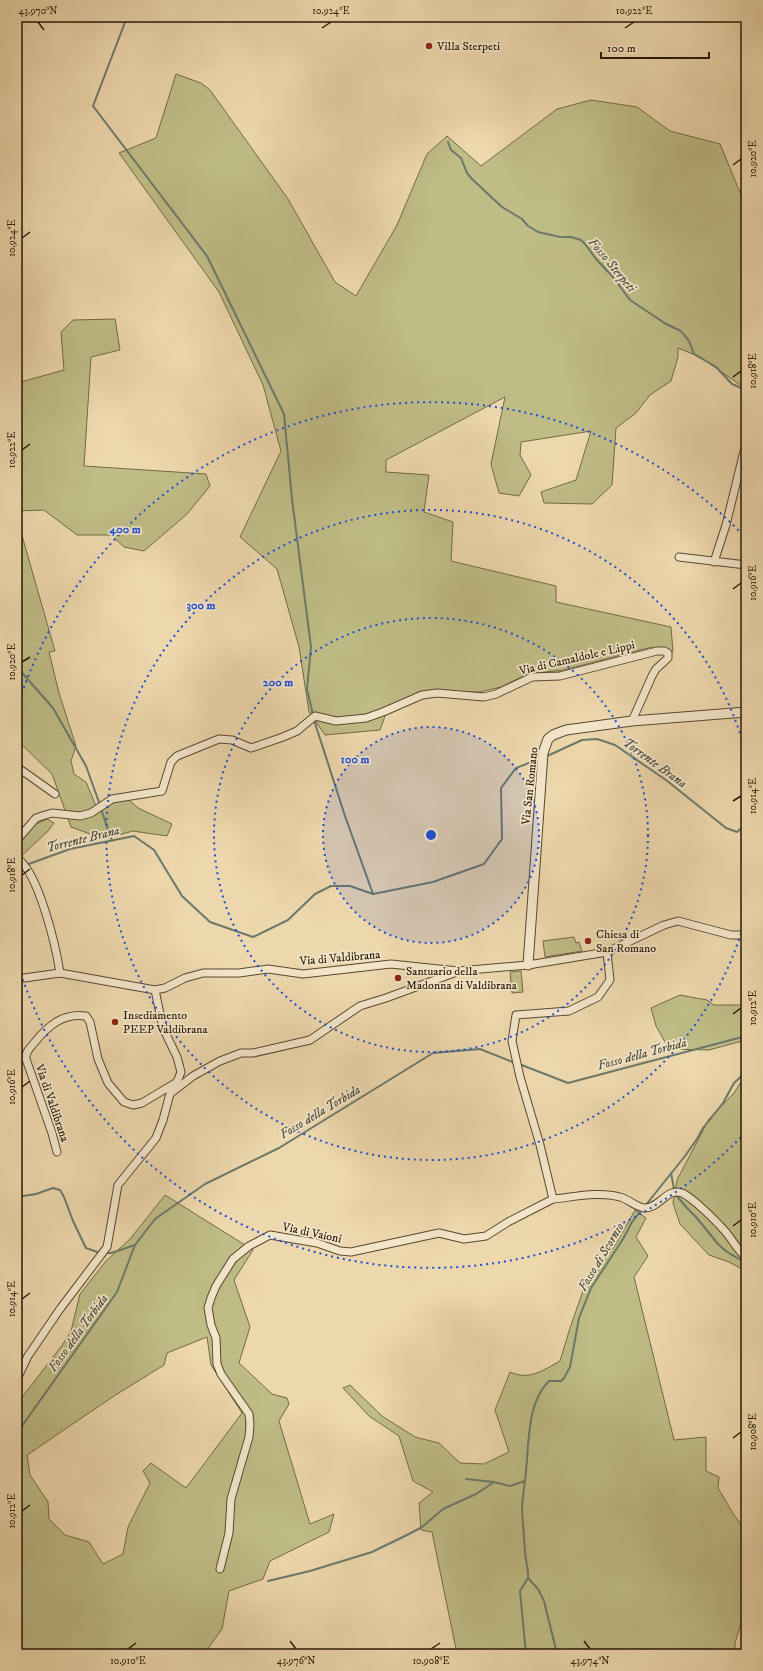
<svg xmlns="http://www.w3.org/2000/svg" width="763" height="1671" viewBox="0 0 763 1671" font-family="'IM FELL DW Pica',serif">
	<rect width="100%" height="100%" fill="#edd7ac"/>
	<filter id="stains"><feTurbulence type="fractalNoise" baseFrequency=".005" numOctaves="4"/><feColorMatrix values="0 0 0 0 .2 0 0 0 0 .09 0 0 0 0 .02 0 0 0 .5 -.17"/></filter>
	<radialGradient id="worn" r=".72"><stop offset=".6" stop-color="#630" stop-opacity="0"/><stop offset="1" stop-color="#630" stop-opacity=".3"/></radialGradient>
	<g fill="#bfbc85" stroke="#736a46" fill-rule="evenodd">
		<path d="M176 74 201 83 210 90 288 199 335 282 356 296 397 225 427 154 447 136 481 166 557 109 591 100 637 107 670 131 720 144 746 207V389L700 357 678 348V357L671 381 650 395 636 413 616 428 612 485 592 504 544 503 541 492 576 480 591 431 521 442 520 455 531 475 519 496 499 493 491 464 505 397 386 460V472L429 475 424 512 453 522 451 561 556 586V602L671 627 673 652 652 647 564 670 528 674 501 687 479 692H424L392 706 385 716 380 730 325 735 309 712 299 647 277 569 240 537 281 451 263 385 219 292 119 153 156 138Z"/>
		<path d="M115 319 120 350 91 357 84 466 206 474 210 486 187 514 144 551 124 547 111 535H77L44 510 17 511V383L64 370 61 332 73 320Z"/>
		<path d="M17 518 55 651 49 652 59 693 76 746 71 761 74 774 86 782 96 806 128 799 138 808 172 824 167 836 133 831 104 839 71 827 52 774 17 740Z"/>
		<path d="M47 819 54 823 48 831 17 860V843L34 825Z"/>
		<path d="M574 937 576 943 579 942 582 951 545 957 543 941Z"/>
		<path d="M521 971 523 992 512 993 510 972Z"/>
		<path d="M680 995 707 1000 714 1005H746V1040L709 1050 669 1049 656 1026 651 1008Z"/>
		<path d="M746 1074V1271L729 1262 709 1255 680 1224 673 1203 677 1180 709 1119 734 1093Z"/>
		<path d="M165 1195 253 1250 234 1280 250 1327 239 1363 272 1394 287 1398 289 1404 279 1421 310 1524 334 1514 329 1532 270 1561 263 1579 229 1591 222 1629 204 1654H17V1404L63 1344 71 1331 80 1294 106 1261 130 1239ZM207 1337 211 1365 242 1413 186 1488 151 1463 143 1471 150 1483 128 1527 123 1554 103 1564 89 1542 65 1535 49 1519 48 1502 30 1475 27 1455 114 1396 164 1365 167 1353Z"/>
		<path d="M635 1210 646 1218 636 1237 648 1256 634 1277 674 1440 706 1437V1471L719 1477 718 1488 734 1515 746 1531V1607L735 1643V1654H457L432 1532 421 1530 419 1503 433 1492 413 1481 399 1436 369 1416 343 1388 350 1385 382 1416 415 1437 439 1443 460 1463 484 1464 509 1452 495 1410 510 1372C530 1381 543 1370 560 1361L570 1328 584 1288 616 1244Z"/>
	</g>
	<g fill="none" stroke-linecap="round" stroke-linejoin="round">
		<g stroke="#6b796b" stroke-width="2">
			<path d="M127 17 93 106 207 256 284 414 292 499 311 647 307 689 313 715"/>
			<path d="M448 142 451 150 461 158 467 173 472 179 502 207 522 219 528 226 538 232 560 237H571L581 240 586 245 596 259 613 277 630 300 666 324 681 331 689 341 694 354 716 367 732 384 746 390"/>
			<path d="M17 393 22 383"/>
			<path d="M17 667 53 708 86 766 100 805"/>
			<path d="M314 720 345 816 373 894"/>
			<path d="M545 757 582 740 597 739 615 745 666 780 726 828 737 832 746 824"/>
			<path d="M101 809 112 841"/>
			<path d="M26 865 70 849 134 836 154 850 182 896 210 922 253 937 288 920 315 894 331 886H350L373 894 433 882 484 864 502 839 501 788 516 768 539 759"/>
			<path d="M519 1064 568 1083 746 1036"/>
			<path d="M671 1173 675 1194 687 1208 696 1217 718 1244 727 1252 746 1263"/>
			<path d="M17 1197 36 1194 53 1188 60 1190 64 1197 73 1221 86 1248 100 1253"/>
			<path d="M645 1206 685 1156 697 1139 703 1128 723 1103 734 1083 746 1072"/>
			<path d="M104 1253H111L135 1245"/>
			<path d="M17 1433 117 1292 135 1245 155 1219 205 1184 279 1148 433 1053 480 1049 515 1063"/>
			<path d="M466 1479 494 1482 510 1486 525 1481"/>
			<path d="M268 1581 310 1571 372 1552 409 1534 422 1527 443 1509 476 1494 494 1482"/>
			<path d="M526 1654 520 1591 528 1578"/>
			<path d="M557 1654 544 1601 538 1589 528 1578C529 1568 525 1560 525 1551 524 1537 523 1524 522 1511 522 1498 525 1484 526 1471 529 1443 527 1402 549 1381H561L564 1378 570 1367 579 1318 591 1288 623 1239 632 1222 642 1209"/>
		</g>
		<g stroke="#584830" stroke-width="9">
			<g id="minor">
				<path d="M679 557 746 565"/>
				<path d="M714 562 726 525 746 443"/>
				<path d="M17 767 55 794"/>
				<path d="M17 840 36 818 42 816 52 813 80 816 91 813 112 799 162 791 171 762 177 756 219 739 232 740 251 748 283 737 297 731 315 716 336 721 366 718 383 712 422 695 437 693 484 697 496 694 532 677 560 676 657 651H664L668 653V658L656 669 652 676 632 721"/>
				<path d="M17 858C39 873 56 947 60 973"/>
				<path d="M607 952 610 980 598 997 569 1011 516 1015 512 1041 520 1077 540 1145 553 1199C574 1197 599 1191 620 1197 628 1199 636 1207 644 1208 659 1209 667 1187 682 1193 692 1197 716 1221 723 1229 732 1238 736 1249 746 1257"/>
				<path d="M17 979 60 973 155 990 165 988 185 978 203 973H239L268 969 303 974 391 964 458 971 528 965 607 952 664 925 678 921 731 935H746"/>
				<path d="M171 1093 193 1076 220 1061 241 1053H253L310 1040 360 1006 386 998 454 973"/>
				<path d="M57 1152 52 1133 26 1059C25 1052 30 1048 34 1043 48 1026 62 1013 86 1016L90 1022 98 1059 108 1083 124 1102 133 1105 142 1103 177 1082 181 1072 177 1057 163 1028 155 990"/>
				<path d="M17 1379 28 1356 60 1309 107 1247 118 1185 156 1138 163 1120 172 1086"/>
				<path d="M220 1569 229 1533 231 1499 249 1437 250 1424 249 1414 221 1374 217 1364 216 1338 211 1325 208 1308 211 1298 216 1286 233 1259 249 1246 270 1235 317 1243 340 1251 351 1252 439 1233 464 1239 486 1236 508 1222 553 1199"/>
			</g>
		</g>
		<g stroke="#584830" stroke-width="11">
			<path id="tertiary" d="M528 965 543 753 548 739 553 735 566 730 632 721 746 712"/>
		</g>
		<use href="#minor" stroke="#f3e5c9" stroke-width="7"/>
		<use href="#tertiary" stroke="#f3e5c9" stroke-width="9"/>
	</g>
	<path fill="none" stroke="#271906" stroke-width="1.5" d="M38 22 44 30M322 28 331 22M625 28 634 22M733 165 741 159M22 238 30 232M733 377 741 371M22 450 30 444M733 589 741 583M22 662 30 657M733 801 741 796M22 875 30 869M733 1014 741 1008M22 1087 30 1081M733 1226 741 1220M22 1299 30 1293M733 1438 741 1432M22 1511 30 1505M290 1641 296 1649M584 1641 590 1649M128 1649 136 1643M431 1649 440 1643"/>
	<circle cx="431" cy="835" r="108" fill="#1d4ed8" fill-opacity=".12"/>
	<g fill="none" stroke="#1d4ed8" stroke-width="2" stroke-dasharray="2 4">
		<circle cx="431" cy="835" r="108"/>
		<circle cx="431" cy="835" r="217"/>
		<path d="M746 916A325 325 0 1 1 746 754"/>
		<path d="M745 1133A433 433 0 0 1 18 965M18 705A433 433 0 0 1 745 537"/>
	</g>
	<g fill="#8f2418" stroke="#f3e5c9" stroke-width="1.5">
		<circle cx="429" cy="46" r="4"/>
		<circle cx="588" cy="941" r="4"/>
		<circle cx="398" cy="978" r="4"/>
		<circle cx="115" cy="1022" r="4"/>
	</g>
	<g text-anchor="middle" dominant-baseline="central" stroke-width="3.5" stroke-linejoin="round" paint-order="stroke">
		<g font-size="12" fill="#271906" stroke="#f3e5c9" text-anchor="start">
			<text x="437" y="46">Villa Sterpeti</text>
			<text x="596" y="934">Chiesa di<tspan x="596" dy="14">San Romano</tspan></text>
			<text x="406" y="971">Santuario della<tspan x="406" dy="14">Madonna di Valdibrana</tspan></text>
			<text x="123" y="1015">Insediamento<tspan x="123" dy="14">PEEP Valdibrana</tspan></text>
		</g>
		<g font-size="12" fill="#271906" stroke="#f3e5c9">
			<text transform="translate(577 658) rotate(-13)">Via di Camaldole e Lippi</text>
			<text transform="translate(530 786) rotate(-84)">Via San Romano</text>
			<text transform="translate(340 958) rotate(-5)">Via di Valdibrana</text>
			<text transform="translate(52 1103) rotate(71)">Via di Valdibrana</text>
			<text transform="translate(312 1233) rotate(12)">Via di Vaioni</text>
		</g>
		<g font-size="13" font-style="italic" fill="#4f5141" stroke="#f3e5c9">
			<text transform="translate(612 265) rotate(50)">Fosso Sterpeti</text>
			<text transform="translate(655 763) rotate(36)">Torrente Brana</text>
			<text transform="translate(83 839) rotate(-14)">Torrente Brana</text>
			<text transform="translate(642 1054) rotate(-15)">Fosso della Torbida</text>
			<text transform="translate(320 1112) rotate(-31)">Fosso della Torbida</text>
			<text transform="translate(601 1257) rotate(-59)">Fosso di Scornio</text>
			<text transform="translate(78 1333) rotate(-54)">Fosso della Torbida</text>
		</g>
	</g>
	<circle cx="431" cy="835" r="6" fill="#1d4ed8" stroke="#f3e5c9" stroke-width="2"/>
	<g font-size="12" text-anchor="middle" font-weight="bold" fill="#1d4ed8" stroke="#f3e5c9" stroke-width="3.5" stroke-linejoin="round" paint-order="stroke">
		<text x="125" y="533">400 m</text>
		<text x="201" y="609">300 m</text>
		<text x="278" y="686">200 m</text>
		<text x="355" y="763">100 m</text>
	</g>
	<rect width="763" height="1671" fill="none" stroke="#edd7ac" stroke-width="44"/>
	<path d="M601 52v6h108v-6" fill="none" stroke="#271906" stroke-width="2"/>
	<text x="607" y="52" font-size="12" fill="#271906" stroke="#f3e5c9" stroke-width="3" paint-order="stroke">100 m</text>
	<rect x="22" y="22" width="719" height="1627" fill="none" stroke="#271906" stroke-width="1.5"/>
	<g font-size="10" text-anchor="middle" fill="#271906">
		<text x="38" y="14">43.970°N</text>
		<text x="331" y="14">10.924°E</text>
		<text x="634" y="14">10.922°E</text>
		<text transform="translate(752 159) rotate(-90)" y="4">10.920°E</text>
		<text transform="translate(11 238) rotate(-90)" y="4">10.924°E</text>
		<text transform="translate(752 371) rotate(-90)" y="4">10.918°E</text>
		<text transform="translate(11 450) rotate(-90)" y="4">10.922°E</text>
		<text transform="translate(752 583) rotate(-90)" y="4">10.916°E</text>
		<text transform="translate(11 662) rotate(-90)" y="4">10.920°E</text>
		<text transform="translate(752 796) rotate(-90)" y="4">10.914°E</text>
		<text transform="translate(11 875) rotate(-90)" y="4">10.918°E</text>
		<text transform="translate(752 1008) rotate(-90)" y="4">10.912°E</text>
		<text transform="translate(11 1087) rotate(-90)" y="4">10.916°E</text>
		<text transform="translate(752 1220) rotate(-90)" y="4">10.910°E</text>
		<text transform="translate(11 1299) rotate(-90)" y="4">10.914°E</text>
		<text transform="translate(752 1432) rotate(-90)" y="4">10.908°E</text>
		<text transform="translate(11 1511) rotate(-90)" y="4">10.912°E</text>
		<text x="128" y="1664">10.910°E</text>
		<text x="296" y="1664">43.976°N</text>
		<text x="431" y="1664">10.908°E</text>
		<text x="590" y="1664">43.974°N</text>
	</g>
	<rect width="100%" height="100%" filter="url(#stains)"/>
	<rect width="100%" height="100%" fill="url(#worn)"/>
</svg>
